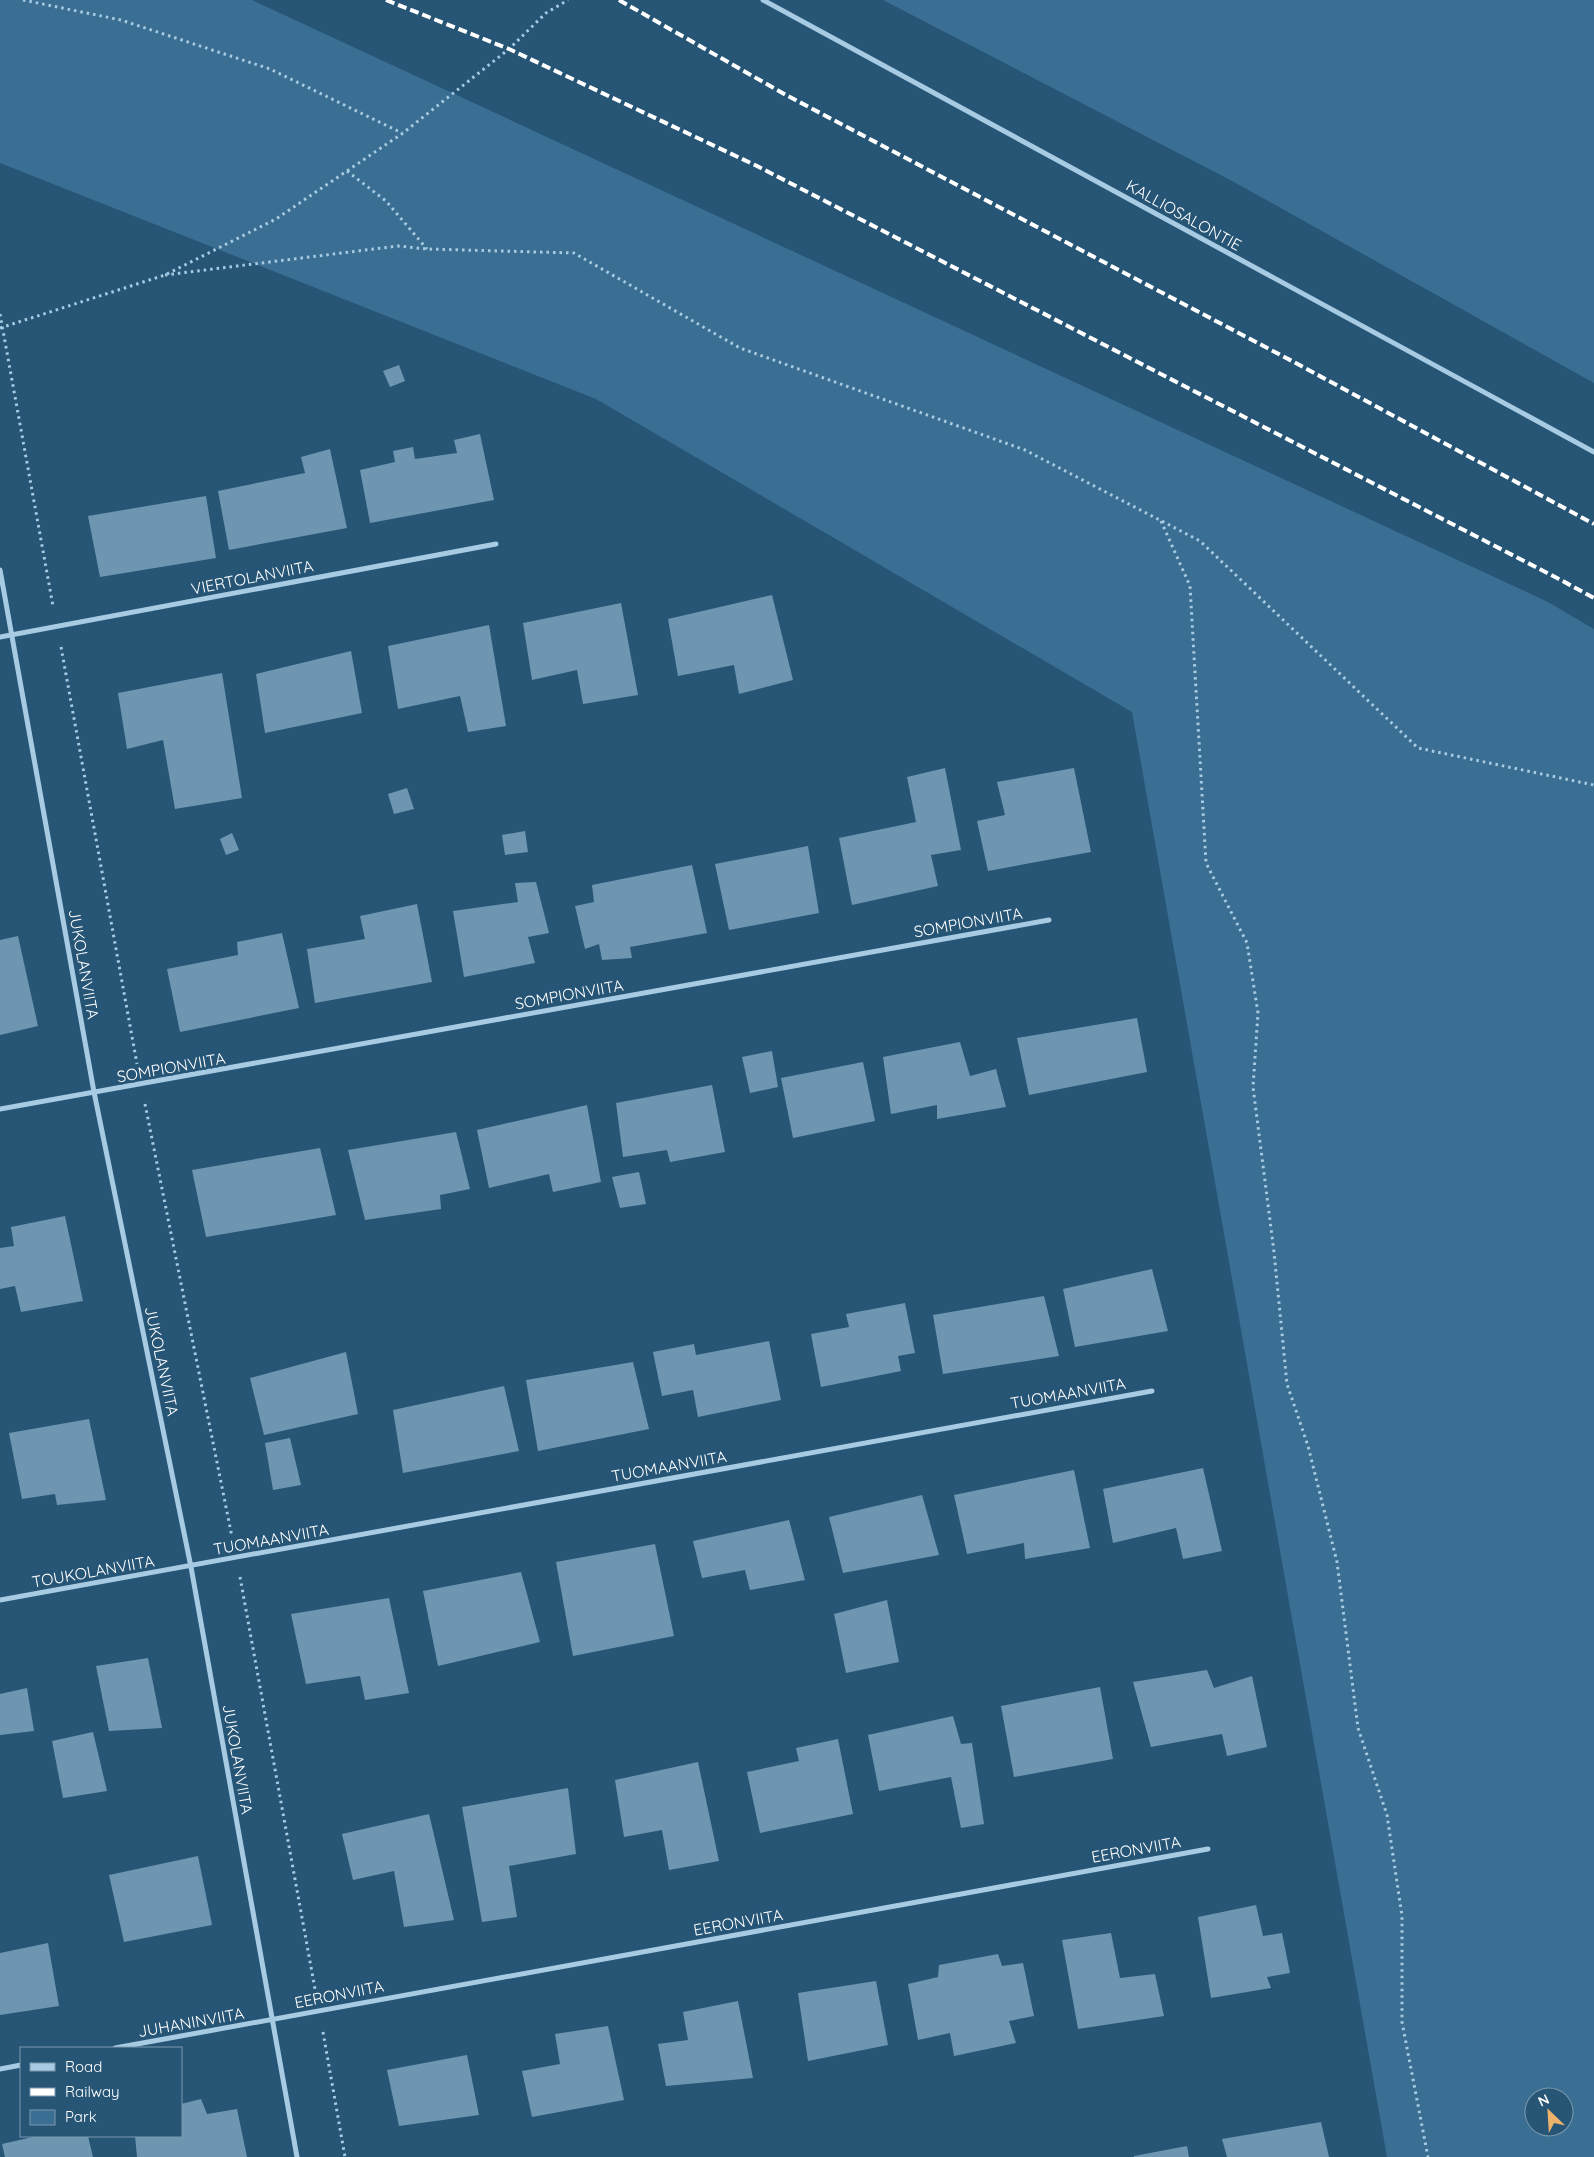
<svg xmlns="http://www.w3.org/2000/svg" width="1594" height="2157" viewBox="0 0 1594 2157" font-family="Quicksand,sans-serif">
	<rect width="100%" height="100%" fill="#265576"/>
	<g fill="#3a6f93" fill-rule="evenodd">
		<path d="M0 0H252L1548 602 1594 629V2157H1387L1132 712 596 399 0 163ZM1534 2097H1564V2127H1534Z"/>
		<path d="M883 0H1594V383L1234 182Z"/>
	</g>
	<g fill="#6e96b1">
		<path d="M399 365 405 381 390 387 383 371Z"/>
		<path d="M480 434 494 500 370 523 360 470 395 462 393 451 413 447 415 459 457 453 454 440Z"/>
		<path d="M330 449 347 528 229 550 218 491 305 473 301 457Z"/>
		<path d="M206 496 216 558 100 577 88 516Z"/>
		<path d="M772 595 793 680 739 694 734 665 678 676 668 619Z"/>
		<path d="M621 603 638 695 583 704 577 670 532 680 523 623Z"/>
		<path d="M489 625 506 726 468 732 460 696 398 709 388 646Z"/>
		<path d="M351 651 362 713 265 733 256 674Z"/>
		<path d="M222 673 242 798 175 809 163 740 127 749 118 693Z"/>
		<path d="M945 768 961 850 931 855 938 886 852 905 839 838 916 822 907 777Z"/>
		<path d="M1074 768 1091 852 988 871 977 821 1005 815 997 782Z"/>
		<path d="M407 788 414 809 394 814 388 794Z"/>
		<path d="M525 831 528 852 505 855 502 835Z"/>
		<path d="M232 833 239 850 226 855 220 839Z"/>
		<path d="M808 846 819 913 729 930 715 864Z"/>
		<path d="M692 865 707 933 630 947 632 958 602 960 599 944 585 949 575 906 594 902 592 885Z"/>
		<path d="M536 882 549 933 528 937 535 963 464 977 453 911 518 902 515 883Z"/>
		<path d="M417 904 432 982 315 1003 307 949 365 939 360 916Z"/>
		<path d="M282 933 299 1008 180 1032 167 969 238 955 237 942Z"/>
		<path d="M18 936 38 1026 0 1035V940Z"/>
		<path d="M1137 1018 1147 1072 1029 1095 1017 1038Z"/>
		<path d="M960 1042 970 1076 996 1069 1006 1107 937 1119V1105L891 1114 883 1057Z"/>
		<path d="M772 1051 778 1087 750 1093 742 1057Z"/>
		<path d="M863 1062 875 1121 793 1138 781 1078Z"/>
		<path d="M712 1085 725 1152 670 1162 667 1150 623 1157 616 1103Z"/>
		<path d="M587 1105 601 1182 553 1192 549 1174 489 1188 477 1130Z"/>
		<path d="M456 1132 470 1189 440 1195 441 1209 365 1220 348 1150Z"/>
		<path d="M320 1148 336 1215 206 1237 192 1170Z"/>
		<path d="M639 1172 646 1204 620 1208 612 1177Z"/>
		<path d="M65 1216 83 1301 21 1312 15 1286 0 1289V1248L14 1246 11 1227Z"/>
		<path d="M1152 1269 1168 1331 1075 1347 1063 1289Z"/>
		<path d="M1044 1296 1059 1356 943 1374 933 1315Z"/>
		<path d="M905 1303 915 1353 898 1356 901 1371 821 1387 811 1334 849 1327 846 1314Z"/>
		<path d="M769 1341 781 1400 698 1417 693 1390 662 1396 653 1352 694 1344 696 1355Z"/>
		<path d="M346 1352 358 1414 264 1435 250 1378Z"/>
		<path d="M633 1362 649 1429 538 1451 526 1380Z"/>
		<path d="M504 1386 519 1451 403 1473 393 1410Z"/>
		<path d="M89 1419 106 1500 57 1505 55 1494 22 1499 9 1433Z"/>
		<path d="M290 1438 301 1485 273 1490 265 1443Z"/>
		<path d="M1203 1468 1222 1551 1183 1559 1176 1528 1113 1543 1103 1489Z"/>
		<path d="M1074 1470 1090 1548 1025 1559 1024 1543 967 1554 954 1495Z"/>
		<path d="M922 1495 939 1555 843 1573 829 1517Z"/>
		<path d="M789 1520 805 1580 750 1590 745 1570 702 1578 693 1541Z"/>
		<path d="M655 1544 674 1636 573 1656 556 1562Z"/>
		<path d="M521 1572 540 1642 438 1666 423 1591Z"/>
		<path d="M389 1598 409 1693 365 1700 360 1676 306 1684 291 1614Z"/>
		<path d="M887 1600 899 1662 846 1673 834 1614Z"/>
		<path d="M148 1658 162 1728 109 1731 96 1666Z"/>
		<path d="M1207 1670 1214 1688 1252 1676 1267 1747 1227 1756 1222 1734 1151 1747 1133 1682Z"/>
		<path d="M1100 1687 1113 1759 1014 1777 1001 1706Z"/>
		<path d="M27 1688 34 1731 0 1735V1694Z"/>
		<path d="M953 1716 961 1744 972 1743 984 1824 961 1828 951 1777 879 1791 868 1735Z"/>
		<path d="M93 1732 107 1791 63 1798 52 1741Z"/>
		<path d="M838 1739 853 1814 760 1833 747 1772 799 1761 796 1748Z"/>
		<path d="M698 1762 719 1861 669 1870 662 1830 624 1837 615 1780Z"/>
		<path d="M568 1788 576 1854 509 1866 517 1917 482 1922 462 1807Z"/>
		<path d="M429 1814 454 1920 404 1927 394 1871 353 1880 342 1834Z"/>
		<path d="M198 1856 212 1925 124 1942 109 1875Z"/>
		<path d="M1256 1905 1263 1936 1282 1933 1290 1973 1267 1977 1271 1988 1211 1998 1198 1917Z"/>
		<path d="M1111 1933 1120 1978 1155 1974 1164 2016 1078 2029 1062 1940Z"/>
		<path d="M48 1943 59 2006 0 2015V1953Z"/>
		<path d="M998 1954 1002 1966 1023 1963 1034 2016 1009 2021 1016 2043 954 2056 950 2033 918 2040 908 1984 938 1977 939 1965Z"/>
		<path d="M876 1981 888 2045 808 2061 798 1993Z"/>
		<path d="M738 2001 753 2078 666 2086 658 2044 688 2040 683 2012Z"/>
		<path d="M608 2026 624 2100 532 2117 522 2071 560 2064 555 2034Z"/>
		<path d="M467 2055 479 2115 399 2126 387 2070Z"/>
		<path d="M201 2099 207 2114 237 2109 247 2157H137L135 2136H181V2104Z"/>
		<path d="M1321 2122 1329 2157H1227L1222 2139Z"/>
		<path d="M37 2136H88L93 2157H5L2 2144Z"/>
		<path d="M1187 2146 1189 2157H1134V2156Z"/>
	</g>
	<g fill="none" stroke-linecap="round" stroke-linejoin="round">
		<g stroke="#a7cbe2" stroke-width="3" stroke-dasharray="2.5 4" stroke-linecap="butt">
			<path d="M23 0 121 20 270 69 402 133"/>
			<path d="M347 171 386 201 427 249"/>
			<path d="M165 275 398 246 427 249 574 253 740 348 1025 450 1200 541 1418 748 1594 785"/>
			<path d="M0 314 53 606"/>
			<path d="M0 328 165 275 276 219 403 133 509 49 546 13 568 0"/>
			<path d="M1161 521 1190 586 1206 863 1247 943 1258 1013 1253 1087 1274 1252 1287 1384 1308 1446 1337 1562 1358 1728 1387 1815 1402 1916V2022L1428 2157"/>
			<path d="M61 647 137 1064"/>
			<path d="M145 1104 232 1537"/>
			<path d="M240 1577 315 1989"/>
			<path d="M323 2032 345 2157"/>
		</g>
		<g stroke="#a7cbe2" stroke-width="5">
			<path d="M763 0 1594 452"/>
			<path d="M0 570 94 1092 191 1567 297 2157"/>
			<path d="M0 637 496 544"/>
			<path d="M0 1109 1049 920"/>
			<path d="M0 1600 1152 1391"/>
			<path d="M115 2048 1208 1849"/>
			<path d="M0 2069 21 2065"/>
		</g>
		<g stroke="#fff" stroke-width="4" stroke-dasharray="9 4" stroke-linecap="butt">
			<path d="M386 0 509 49 757 166 1557 578 1594 598"/>
			<path d="M619 0 786 95 1292 361 1594 524"/>
		</g>
	</g>
	<g text-anchor="middle" dominant-baseline="central" stroke-width="5" stroke-linejoin="round" paint-order="stroke">
		<g font-size="16" fill="#fff" stroke="#265576">
			<text transform="translate(1184 215) rotate(29)">KALLIOSALONTIE</text>
			<text transform="translate(252 577) rotate(-11)">VIERTOLANVIITA</text>
			<text transform="translate(968 922) rotate(-10)">SOMPIONVIITA</text>
			<text transform="translate(84 964) rotate(80)">JUKOLANVIITA</text>
			<text transform="translate(569 994) rotate(-10)">SOMPIONVIITA</text>
			<text transform="translate(171 1067) rotate(-10)">SOMPIONVIITA</text>
			<text transform="translate(162 1361) rotate(78)">JUKOLANVIITA</text>
			<text transform="translate(1068 1393) rotate(-10)">TUOMAANVIITA</text>
			<text transform="translate(669 1466) rotate(-10)">TUOMAANVIITA</text>
			<text transform="translate(271 1539) rotate(-10)">TUOMAANVIITA</text>
			<text transform="translate(93 1571) rotate(-10)">TOUKOLANVIITA</text>
			<text transform="translate(238 1759) rotate(80)">JUKOLANVIITA</text>
			<text transform="translate(1136 1849) rotate(-10)">EERONVIITA</text>
			<text transform="translate(738 1922) rotate(-10)">EERONVIITA</text>
			<text transform="translate(339 1994) rotate(-11)">EERONVIITA</text>
			<text transform="translate(191 2022) rotate(-10)">JUHANINVIITA</text>
		</g>
	</g>
	<rect x="20" y="2047" width="162" height="90" fill="#265576" stroke="#7d99ad"/>
	<rect x="30" y="2063" width="25" height="8" fill="#a7cbe2" stroke="#7d99ad"/>
	<text x="65" y="2072" font-size="15" fill="#ffffff">Road</text>
	<rect x="30" y="2088" width="25" height="8" fill="#ffffff" stroke="#7d99ad"/>
	<text x="65" y="2097" font-size="15" fill="#ffffff">Railway</text>
	<rect x="30" y="2110" width="25" height="15" fill="#3a6f93" stroke="#7d99ad"/>
	<text x="65" y="2122" font-size="15" fill="#ffffff">Park</text>
	<g transform="translate(1549 2112) rotate(335)"><circle r="24" fill="#265576" stroke="#7d99ad"/>
	<path d="M0-4L9 19L0 12L-9 19Z" fill="#ebb36c"/>
	<text y="-8" font-size="14" font-weight="bold" text-anchor="middle" fill="#ffffff">N</text>
	</g>
</svg>
